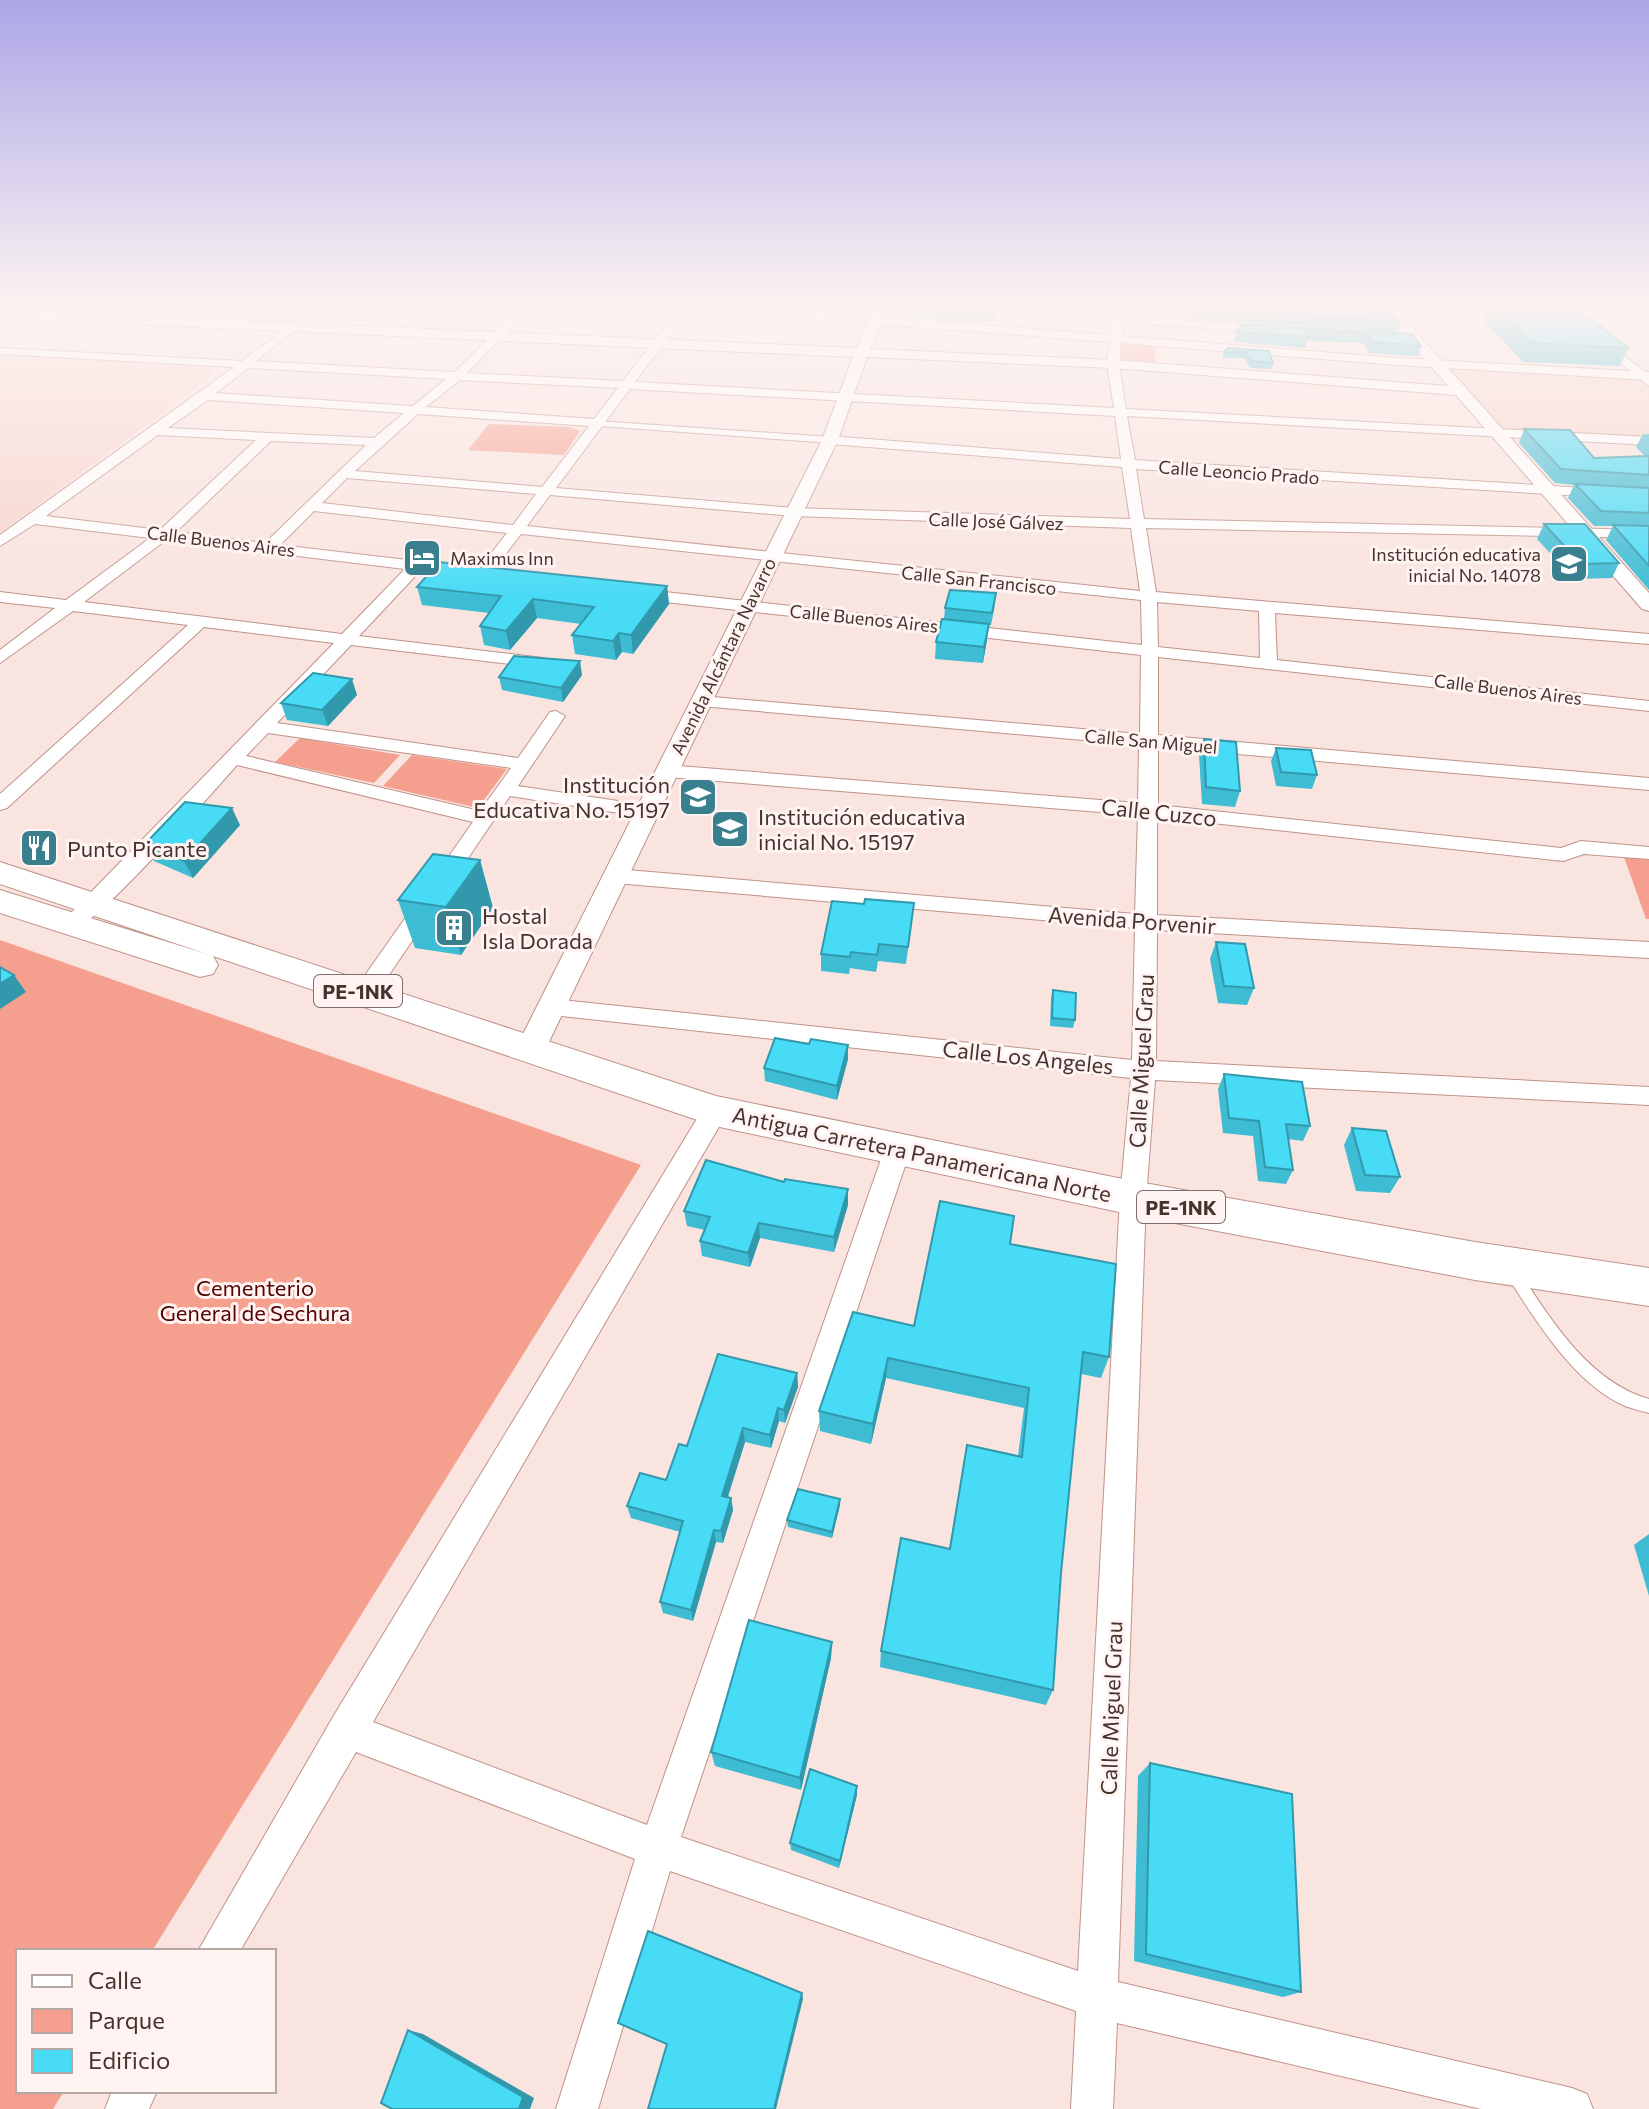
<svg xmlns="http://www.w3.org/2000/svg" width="1649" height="2109" viewBox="0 0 1649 2109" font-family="Commissioner,sans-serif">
	<rect width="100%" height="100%" fill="#f9e4e0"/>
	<g fill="#f7d4cc">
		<path d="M9 354 209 364 214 375 0 533V356Z"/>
		<path d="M1450 368 1641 378 1649 385V439L1505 431Z"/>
	</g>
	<g fill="#f5a08f">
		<path d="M1118 341 1156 345 1155 364 1118 361Z"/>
		<path d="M489 424 570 427 580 431 564 455 468 450Z"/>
		<path d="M300 738 400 755 374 783 275 762Z"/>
		<path d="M412 755 507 769 478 808 383 786Z"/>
		<path d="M1624 857 1649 859V919H1646Z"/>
		<path d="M0 940 641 1165 152 1951H18V2091H64L53 2109H0Z"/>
	</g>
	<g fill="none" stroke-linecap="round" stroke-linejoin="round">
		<g stroke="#c09288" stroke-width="2">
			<path id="service" d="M1514 1269 1519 1271C1551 1320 1589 1382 1649 1399V1413C1641 1411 1633 1409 1625 1406 1575 1384 1538 1324 1509 1279L1507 1275 1509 1271Z"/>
		</g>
		<g stroke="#c09288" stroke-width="2">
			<path id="pedestrian" d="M597 421 830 437 835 440 830 443 600 426 597 425Z"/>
		</g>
		<g stroke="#c09288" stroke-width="2">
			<g id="minor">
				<path d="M524 304H535L467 373 623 381 678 309 635 304 766 308 1111 335 1116 304H1126L1125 316 1269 326 1274 329 1269 332 1124 323 1122 336 1397 358 1649 372V380L1397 365 1121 343 1119 364 1126 409 1649 437V445L1127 416 1135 460 1649 492V500L1136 469 1144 519 1649 530V538L1146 528 1156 592 1649 634V644L1275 613 1277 660 1649 701V711L1158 657V735L1649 778V790L1158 747V805L1561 848 1581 841 1649 847V859L1584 854 1563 861 1157 817V915L1649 942V958L1157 930 1156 1061 1649 1087V1105L1155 1080 1146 1198 1118 1982 1572 2088 1587 2094 1593 2109H1481L1117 2023 1113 2109H1071L1076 2011 670 1871 598 2109H556L635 1859 356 1752 240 1951H198L333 1717 706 1104 715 1101 724 1104 728 1111 724 1118 373 1722 647 1825 884 1151 888 1144 897 1141 906 1144 910 1151 681 1837 1078 1971 1120 1198 1131 1078 552 1015 540 1007 552 999 1132 1060 1135 928 616 883 606 876 616 869 1135 914 1138 815 667 777 658 771 667 765 1138 803 1139 745 701 706 692 701 701 696 1140 734 1141 655 638 599 630 594 638 589 1142 645 1141 600 521 534 488 577 483 579 475 574 507 533 314 511 280 545 467 567 475 572 467 577 420 571 359 636 543 658 551 663 543 668 351 645 277 723 518 758 550 712 556 711 565 716 518 786 645 805 655 811 645 817 510 796 372 1000 364 1002 353 994 356 988 473 822 237 765C210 795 100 923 71 931L60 924 334 643 204 627 7 808 0 810V794L188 625 73 611 0 663V650L55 608 0 602V592L66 600 150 538 35 524 0 546V535L234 367 0 354V348L242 361 295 322 299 327 256 361 454 372ZM689 310 1110 342 1107 364 1114 408 635 382ZM248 368 446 379 413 406 216 393ZM460 380 618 388 594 419 426 407ZM630 389 1115 416 1121 459 830 436 824 440 830 444 1122 467 1130 519 794 508 556 488ZM208 400 404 413 374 438 168 428ZM418 414 589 426 542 487 355 471ZM158 435 256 440 160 530 46 516ZM271 441 366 445 265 543 176 532ZM347 478 536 494 513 525 322 503ZM550 495 794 516 1131 528 1140 591 527 526ZM166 540 405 569 342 634 84 602ZM1157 602 1259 611 1260 658 1158 647ZM268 733 511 768 480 811 246 756Z"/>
				<path d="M1366 308 1517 314 1522 317 1517 320 1362 313Z"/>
				<path d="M112 2091H157L149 2109H105Z"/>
			</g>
		</g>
		<g stroke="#c09288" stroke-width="2">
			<g id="tertiary">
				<path d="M878 304H891L870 349 1113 360 1448 386 1377 304H1391L1649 593V611L1642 609 1456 395 1113 368 867 357 838 440 546 1048 542 1056 531 1059 520 1056 516 1048 822 440 853 357 0 318V310L856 348Z"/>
				<path d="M1546 304H1560L1649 375V386Z"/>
			</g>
		</g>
		<g stroke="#c09288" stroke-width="2">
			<path id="primary" d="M0 862 716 1096 1133 1181 1475 1242 1649 1268V1306L1475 1280 1133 1215 715 1126 213 956 218 965 213 974 200 977 0 913V890L210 955 0 884Z"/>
		</g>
		<use href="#service" fill="#fff" fill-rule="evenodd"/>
		<use href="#pedestrian" fill="#fff" fill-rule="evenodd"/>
		<use href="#minor" fill="#fff" fill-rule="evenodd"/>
		<use href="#tertiary" fill="#fff" fill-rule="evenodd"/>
		<use href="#primary" fill="#fff" fill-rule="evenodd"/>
	</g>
	<g fill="#3dbcd4">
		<path d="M825 304H876L870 312 825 310Z"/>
		<path d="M890 304H999L993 322 889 315Z"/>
		<path d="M1128 304H1375V305L1400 322 1397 332 1190 318V309H1152L1129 306Z"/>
		<path d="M1394 304H1459L1458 308 1397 306Z"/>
		<path d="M1468 304H1555L1554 306 1628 348 1620 366 1523 362 1484 321 1488 310 1473 309Z"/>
		<path d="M1242 324 1412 334 1421 346 1418 356 1369 353 1363 343 1307 341 1305 348 1234 342 1236 332Z"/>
		<path d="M1269 351 1273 363 1271 369 1250 368 1244 358H1222L1224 352Z"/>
		<path d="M1524 429 1594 458 1645 456 1636 447 1643 434H1649V590L1606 540 1613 526H1594L1568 498 1574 485 1555 483 1519 443Z"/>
		<path d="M1544 524 1619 563 1612 578 1574 579 1537 539Z"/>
		<path d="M667 586 669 604 633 654 622 652 616 660 575 654 572 635 581 624 537 618 510 650 484 645 480 626 489 613 422 605 417 587Z"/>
		<path d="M995 605 991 625H989L983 663 935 659 936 642 944 619 945 608Z"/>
		<path d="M582 675 563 702 502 690 499 677Z"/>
		<path d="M357 695 328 726 287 720 281 703Z"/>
		<path d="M1204 739 1240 791 1235 807 1202 804 1199 755Z"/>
		<path d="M1276 748 1317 775 1312 789 1276 786 1271 761Z"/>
		<path d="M240 825 193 878 154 861 145 844Z"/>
		<path d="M480 860 493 908 461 955 415 948 398 900Z"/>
		<path d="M912 920 906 964 878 961 876 972 850 968 849 974 821 971V954Z"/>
		<path d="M1216 942 1254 988 1247 1005 1218 1003 1210 959Z"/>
		<path d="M1053 990 1075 1020 1073 1028 1050 1026 1051 998Z"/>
		<path d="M848 1059 837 1100 765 1081 764 1068Z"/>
		<path d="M1224 1074 1310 1126 1303 1141 1288 1139 1293 1170 1286 1184 1258 1181 1253 1136 1223 1133 1218 1089Z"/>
		<path d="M1352 1128 1400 1177 1390 1193 1356 1191 1344 1145Z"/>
		<path d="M848 1205 834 1252 760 1238 750 1267 702 1256 700 1241 705 1230 687 1226 684 1211Z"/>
		<path d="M1010 1244 1109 1357 1101 1378 1081 1374 1061 1573 1053 1690 1046 1705 880 1667 881 1651 949 1549 967 1445 1018 1456 1024 1408 886 1378 871 1444 820 1431 819 1411 914 1326Z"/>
		<path d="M797 1373 798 1387 785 1423 779 1421 771 1448 745 1442 728 1497 731 1498 733 1510 723 1543 716 1542 693 1621 663 1613 660 1602 680 1532 631 1518 627 1506 666 1480Z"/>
		<path d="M840 1505 832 1538 788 1527 787 1520Z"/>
		<path d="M1649 1534V1596L1634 1545Z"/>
		<path d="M832 1642 831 1658 801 1790 715 1766 711 1752Z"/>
		<path d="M1150 1763 1301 1992 1283 1997 1134 1961 1138 1776Z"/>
		<path d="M857 1795 839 1868 791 1850 790 1843Z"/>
	</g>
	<g fill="#3299ac">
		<path d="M871 304H876L870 312Z"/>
		<path d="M995 304H999L993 322 995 306Z"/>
		<path d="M667 586 669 604 633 654 631 635Z"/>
		<path d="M533 599 537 618 510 650 506 631Z"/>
		<path d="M989 624 987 640 983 663 984 647Z"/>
		<path d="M619 633 622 652 616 660 613 641Z"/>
		<path d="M580 661 582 675 563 702 561 688Z"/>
		<path d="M352 679 357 695 328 726 322 710Z"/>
		<path d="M232 808 240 825 193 878 184 861Z"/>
		<path d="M480 860 493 908 461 955 446 907Z"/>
		<path d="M14 975 26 992 0 1009V984Z"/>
		<path d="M848 1045V1059L837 1100V1086Z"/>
		<path d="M848 1189V1205L834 1252V1237Z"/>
		<path d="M759 1223 760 1238 750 1267 748 1253Z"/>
		<path d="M888 1358 886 1378 871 1444 873 1424Z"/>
		<path d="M797 1373 798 1387 785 1423 784 1410Z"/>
		<path d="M778 1408 779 1421 771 1448 770 1435Z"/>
		<path d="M743 1428 745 1442 724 1508 722 1496Z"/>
		<path d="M731 1498 733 1510 723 1543 721 1531Z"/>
		<path d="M840 1499V1505L832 1538V1532Z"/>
		<path d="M714 1530 716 1542 693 1621 691 1610Z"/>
		<path d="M832 1642 831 1658 801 1790 800 1778Z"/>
		<path d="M857 1786V1795L839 1868 840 1861Z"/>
		<path d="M802 1993 803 1999 776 2109H774Z"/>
		<path d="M408 2030 423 2034 534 2098 530 2109H519Z"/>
	</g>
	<g fill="#47dbf6" stroke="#3299ac" stroke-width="2">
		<path d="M962 304H995V306Z"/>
		<path d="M1192 304H1348L1385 306 1400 322 1192 308Z"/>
		<path d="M1492 304 1575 307 1628 348 1531 343Z"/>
		<path d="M1242 324 1412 334 1421 346 1372 342 1366 333 1305 331 1308 337 1236 332Z"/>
		<path d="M1227 348 1269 351 1273 363 1252 361 1246 352H1224Z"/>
		<path d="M1524 429 1570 430 1594 458 1649 456V475L1561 469Z"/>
		<path d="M1575 484 1649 488V513L1601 511Z"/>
		<path d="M1544 524H1585L1619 563 1581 564Z"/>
		<path d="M1613 525 1649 526V566Z"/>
		<path d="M439 562 667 586 631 635 619 633 613 641 572 635 594 607 533 599 506 631 480 626 501 596 417 587Z"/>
		<path d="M950 590 996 593 992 613 945 608Z"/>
		<path d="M942 619 989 624 984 647 936 642Z"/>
		<path d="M514 656 580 661 561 688 499 677Z"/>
		<path d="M313 673 352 679 322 710 281 703Z"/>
		<path d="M1204 739 1236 742 1240 791 1206 787Z"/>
		<path d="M1276 748 1311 750 1317 775 1281 772Z"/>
		<path d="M185 802 232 808 184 861 145 844Z"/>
		<path d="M433 854 480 860 446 907 398 900Z"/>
		<path d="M865 899 914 903 908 947 879 944 877 955 851 952 850 957 821 954 832 901 864 904Z"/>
		<path d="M1216 942 1245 944 1254 988 1224 986Z"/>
		<path d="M0 967 14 975 0 984Z"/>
		<path d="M1053 990 1076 993 1075 1020 1052 1018Z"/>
		<path d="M775 1038 809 1044 811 1039 848 1045 837 1086 764 1068Z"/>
		<path d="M1224 1074 1302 1082 1310 1126 1286 1124 1293 1170 1265 1167 1259 1121 1229 1118Z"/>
		<path d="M1352 1128 1386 1131 1400 1177 1365 1175Z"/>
		<path d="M706 1160 784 1182 785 1179 848 1189 834 1237 759 1223 748 1253 700 1241 710 1217 684 1211Z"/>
		<path d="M940 1201 1014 1216 1010 1244 1116 1264 1109 1357 1083 1352 1061 1573 1053 1690 881 1651 901 1538 950 1549 967 1445 1022 1457 1029 1388 888 1358 873 1424 819 1411 853 1312 914 1326Z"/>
		<path d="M718 1354 797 1373 784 1410 778 1408 770 1435 743 1428 722 1496 731 1498 721 1531 714 1530 691 1610 660 1602 683 1521 627 1506 640 1473 666 1480 679 1444 687 1446Z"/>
		<path d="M798 1489 840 1499 832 1532 787 1520Z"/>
		<path d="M749 1620 832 1642 800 1778 711 1752Z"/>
		<path d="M1150 1763 1292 1794 1301 1992 1146 1954Z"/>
		<path d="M810 1769 857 1786 840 1861 790 1843Z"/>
		<path d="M648 1931 802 1993 774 2109H648L667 2044 618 2023Z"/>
		<path d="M408 2030 523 2097 519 2109H392L381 2103Z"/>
	</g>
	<linearGradient id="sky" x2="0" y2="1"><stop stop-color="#aca6e7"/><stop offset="0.51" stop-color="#fcf3f1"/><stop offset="1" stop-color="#fcf3f1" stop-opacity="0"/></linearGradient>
	<rect width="1649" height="599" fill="url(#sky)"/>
	<defs>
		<g id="hotel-square" transform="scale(2)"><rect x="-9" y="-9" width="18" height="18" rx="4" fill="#3a7f8d" stroke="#fff4f2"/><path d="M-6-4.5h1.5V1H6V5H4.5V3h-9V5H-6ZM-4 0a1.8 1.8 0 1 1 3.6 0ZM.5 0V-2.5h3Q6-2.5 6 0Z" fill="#fff"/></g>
		<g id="school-square" transform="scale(2)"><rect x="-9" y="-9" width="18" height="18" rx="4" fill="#3a7f8d" stroke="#fff4f2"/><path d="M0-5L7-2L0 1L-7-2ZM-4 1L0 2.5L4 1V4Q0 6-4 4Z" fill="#fff"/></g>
		<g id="restaurant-square" transform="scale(2)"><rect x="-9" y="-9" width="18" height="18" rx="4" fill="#3a7f8d" stroke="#fff4f2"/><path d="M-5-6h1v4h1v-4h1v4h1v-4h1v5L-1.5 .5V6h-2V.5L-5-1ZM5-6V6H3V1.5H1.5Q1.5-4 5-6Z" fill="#fff"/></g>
		<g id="building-square" transform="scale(2)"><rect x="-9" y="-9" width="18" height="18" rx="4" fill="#3a7f8d" stroke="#fff4f2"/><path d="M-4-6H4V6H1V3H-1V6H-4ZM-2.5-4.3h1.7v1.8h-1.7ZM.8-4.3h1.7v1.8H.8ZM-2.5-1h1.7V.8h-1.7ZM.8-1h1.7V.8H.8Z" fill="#fff"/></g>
	</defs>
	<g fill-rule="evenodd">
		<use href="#hotel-square" x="422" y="558"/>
		<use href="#school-square" x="1569" y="564"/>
		<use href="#school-square" x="698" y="797"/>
		<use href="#school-square" x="730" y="829"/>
		<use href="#restaurant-square" x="39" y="848"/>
		<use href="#building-square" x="454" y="928"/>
	</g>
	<g text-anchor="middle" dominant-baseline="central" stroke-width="6" stroke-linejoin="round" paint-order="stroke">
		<g font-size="18" fill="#46332f" stroke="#fff4f2">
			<text transform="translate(1239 472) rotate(4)">Calle Leoncio Prado</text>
			<text transform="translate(996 521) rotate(2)">Calle José Gálvez</text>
			<text transform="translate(221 541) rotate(7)">Calle Buenos Aires</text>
			<text transform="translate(979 580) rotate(6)">Calle San Francisco</text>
			<text transform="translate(864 618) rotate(6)">Calle Buenos Aires</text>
			<text transform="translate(723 656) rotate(-64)">Avenida Alcántara Navarro</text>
			<text transform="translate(1508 689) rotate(7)">Calle Buenos Aires</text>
			<text transform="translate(1151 741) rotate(5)">Calle San Miguel</text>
		</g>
		<g font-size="18" fill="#46332f" stroke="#fff4f2" text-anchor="end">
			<text x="1541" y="554">Institución educativa<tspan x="1541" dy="21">inicial No. 14078</tspan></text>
			<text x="450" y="558" text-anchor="start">Maximus Inn</text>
		</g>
		<g fill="#fff4f2" stroke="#7e6d6a" stroke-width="2">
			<rect x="314" y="975" width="88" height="32" rx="6"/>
			<rect x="1137" y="1191" width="88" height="32" rx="6"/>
		</g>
		<g font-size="20" font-weight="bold" fill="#46332f">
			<text x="358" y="991">PE-1NK</text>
			<text x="1181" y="1207">PE-1NK</text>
		</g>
		<g font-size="22" fill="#46332f" stroke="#fff4f2" text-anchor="start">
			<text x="670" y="784" text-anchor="end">Institución<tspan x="670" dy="25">Educativa No. 15197</tspan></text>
			<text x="758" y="816">Institución educativa<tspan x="758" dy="25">inicial No. 15197</tspan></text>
			<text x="67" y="848">Punto Picante</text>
			<text x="482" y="915">Hostal<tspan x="482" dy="25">Isla Dorada</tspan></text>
		</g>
		<g font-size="22" fill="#46332f" stroke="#fff4f2">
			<text transform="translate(1159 812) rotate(6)">Calle Cuzco</text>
			<text transform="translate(1132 920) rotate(4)">Avenida Porvenir</text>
			<text transform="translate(1028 1057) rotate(6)">Calle Los Angeles</text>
			<text transform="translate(1141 1061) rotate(-87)">Calle Miguel Grau</text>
			<text transform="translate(922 1154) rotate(12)">Antigua Carretera Panamericana Norte</text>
			<text transform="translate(1111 1708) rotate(-88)">Calle Miguel Grau</text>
		</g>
		<g font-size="22" fill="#540300" stroke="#fff4f2">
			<text x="255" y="1287">Cementerio<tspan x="255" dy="25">General de Sechura</tspan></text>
		</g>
	</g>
	<rect x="16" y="1949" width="260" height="144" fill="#fff4f2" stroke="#b5a7a4" stroke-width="2"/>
	<rect x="32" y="1975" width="40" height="12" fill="#ffffff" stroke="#b5a7a4" stroke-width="2"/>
	<text x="88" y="1989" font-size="24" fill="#46332f">Calle</text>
	<rect x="32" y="2009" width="40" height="24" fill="#f5a08f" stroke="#b5a7a4" stroke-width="2"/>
	<text x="88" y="2029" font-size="24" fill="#46332f">Parque</text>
	<rect x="32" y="2049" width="40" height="24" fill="#47dbf6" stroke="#b5a7a4" stroke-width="2"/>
	<text x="88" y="2069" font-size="24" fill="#46332f">Edificio</text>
</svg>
